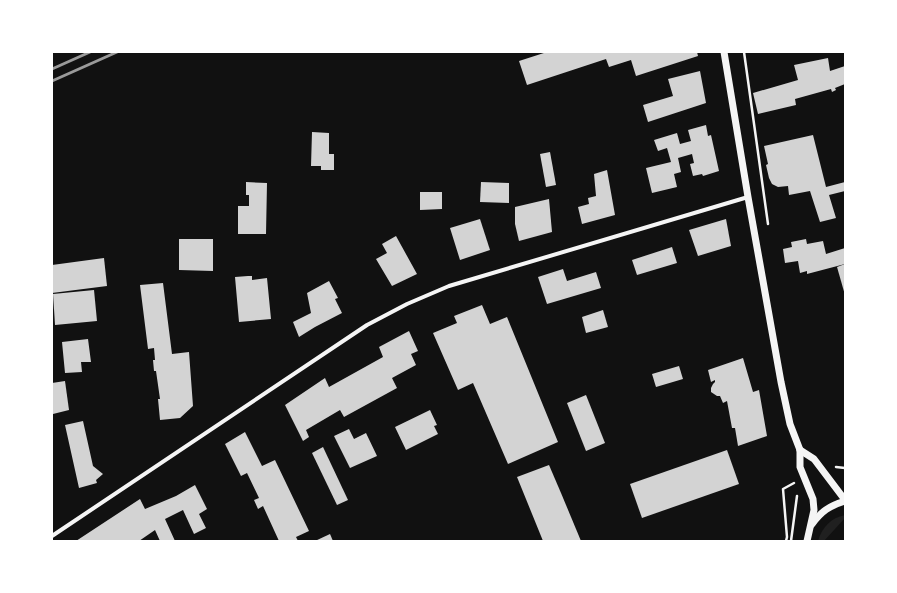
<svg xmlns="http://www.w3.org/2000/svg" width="897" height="593" viewBox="0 0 897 593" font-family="Rubik,sans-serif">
	<rect width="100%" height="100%" fill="#111"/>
	<path fill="#202020" d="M845 515V518L824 541H818C822 527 831 518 845 515Z"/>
	<g fill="#d3d3d3">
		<path d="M547 52H697L698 56 636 76 631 60 609 67 606 59 527 85 519 61Z"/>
		<path d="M828 58 830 71 845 66V84L835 88 836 90 832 92 831 89 795 99 796 105 758 114 753 93 798 80 794 65Z"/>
		<path d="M700 71 706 103 648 122 643 105 673 96 668 79Z"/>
		<path d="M706 125 708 136 711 135 719 171 703 176 702 174 693 176 690 164 694 163 692 154 678 158 681 172 674 174 677 187 652 193 646 168 671 162 667 148 658 151 654 140 677 133 680 144 691 141 688 130Z"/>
		<path d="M312 132 329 133V154H334V170H321V166H311Z"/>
		<path d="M813 135 826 187 845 182V191L829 195 836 218 820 222 810 191 789 195 788 186 778 187 772 184 769 178 766 165 768 164 764 146Z"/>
		<path d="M550 152 556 185 546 187 540 154Z"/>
		<path d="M607 170 615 215 582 224 578 207 589 204 588 198 596 196 594 174Z"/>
		<path d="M246 182 267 183 266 234H238V206H249V195H246Z"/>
		<path d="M481 182 509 183V203L480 202Z"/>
		<path d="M420 192H442V209L420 210Z"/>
		<path d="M549 199 552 232 519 241 515 224V207Z"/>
		<path d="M480 219 490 250 460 260 450 228Z"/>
		<path d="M726 219 731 246 698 256 689 230Z"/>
		<path d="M396 236 417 274 392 286 376 259 387 253 382 244Z"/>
		<path d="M179 239H213V271L179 270Z"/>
		<path d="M806 239 807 244 823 241 826 254 845 248V264L807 274V271L800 273 798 261 785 263 783 249 792 247 791 242Z"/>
		<path d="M672 247 677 263 637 275 632 260Z"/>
		<path d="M104 258 107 286 52 293V265Z"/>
		<path d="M845 264V295L837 267Z"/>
		<path d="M563 269 567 281 596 272 601 288 547 304 538 277Z"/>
		<path d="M248 276H252V280L267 278 271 319 239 322 235 277Z"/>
		<path d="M329 281 338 298 335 299 342 313 315 327 299 337 293 322 311 313 307 293Z"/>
		<path d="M163 283 172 354 189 352 193 406 180 418 160 420 158 399H160L156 371H154L153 360H155L154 348 148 349 140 285Z"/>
		<path d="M94 290 97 321 55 325 53 294Z"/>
		<path d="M482 305 490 324 507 317 558 442 508 464 473 383 458 390 433 333 457 323 454 316Z"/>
		<path d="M603 310 608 327 586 333 582 317Z"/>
		<path d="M409 331 418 351 411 354 416 365 392 378 397 388 344 417 340 410 306 430 309 437 303 441 285 405 325 378 329 387 383 357 379 347Z"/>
		<path d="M88 339 91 362H81L82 372 65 373 62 342Z"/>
		<path d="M743 358 753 392 759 390 767 436 738 446 735 428H732L727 401 723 403 720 396H717L711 392V388L713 384 715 382V380L711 382 708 370Z"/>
		<path d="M679 366 683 379 656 387 652 374Z"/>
		<path d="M65 381 69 410 53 414 52 383Z"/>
		<path d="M586 395 605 443 586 451 567 403Z"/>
		<path d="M430 410 437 425 434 426 438 434 406 450 395 427Z"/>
		<path d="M83 421 93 466 103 474 96 480 97 483 79 488 65 425Z"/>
		<path d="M349 429 354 439 366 433 377 456 350 468 334 436Z"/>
		<path d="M245 432 262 466 275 460 309 531 296 537 298 541H279L263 506 258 509 254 500 259 498 247 473 241 476 225 444Z"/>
		<path d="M323 447 348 500 337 505 312 453Z"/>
		<path d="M727 450 739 484 642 518 630 484Z"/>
		<path d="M549 465 561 493 581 541H543L517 477Z"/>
		<path d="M195 485 207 509 199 514 206 528 194 534 183 510 165 519 175 541H160L155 530 139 541H76L140 499 145 509 176 496Z"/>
		<path d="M330 534 333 541H315Z"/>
	</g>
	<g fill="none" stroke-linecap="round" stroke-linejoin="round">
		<g stroke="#f5f5f5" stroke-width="2.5">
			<path d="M744 52 768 224"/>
			<path d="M836 467 845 468"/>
			<path d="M786 541 787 537 783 489 794 483"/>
			<path d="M791 541 797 496"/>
		</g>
		<path stroke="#f5f5f5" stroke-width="4" d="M52 536 367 325 407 304 449 286 748 197"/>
		<g stroke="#f5f5f5" stroke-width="7">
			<path d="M724 52 748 197 781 382 790 424 800 450V467L813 499 814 510 807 541"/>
			<path d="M800 450 814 459 845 500"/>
			<path d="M812 524C822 511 829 506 845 501"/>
		</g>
		<g stroke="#9a9a9a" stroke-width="3">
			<path d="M52 69 90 52"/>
			<path d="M52 81 117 52"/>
		</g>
	</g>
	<rect width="897" height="593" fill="none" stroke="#ffffff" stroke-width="106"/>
</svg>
